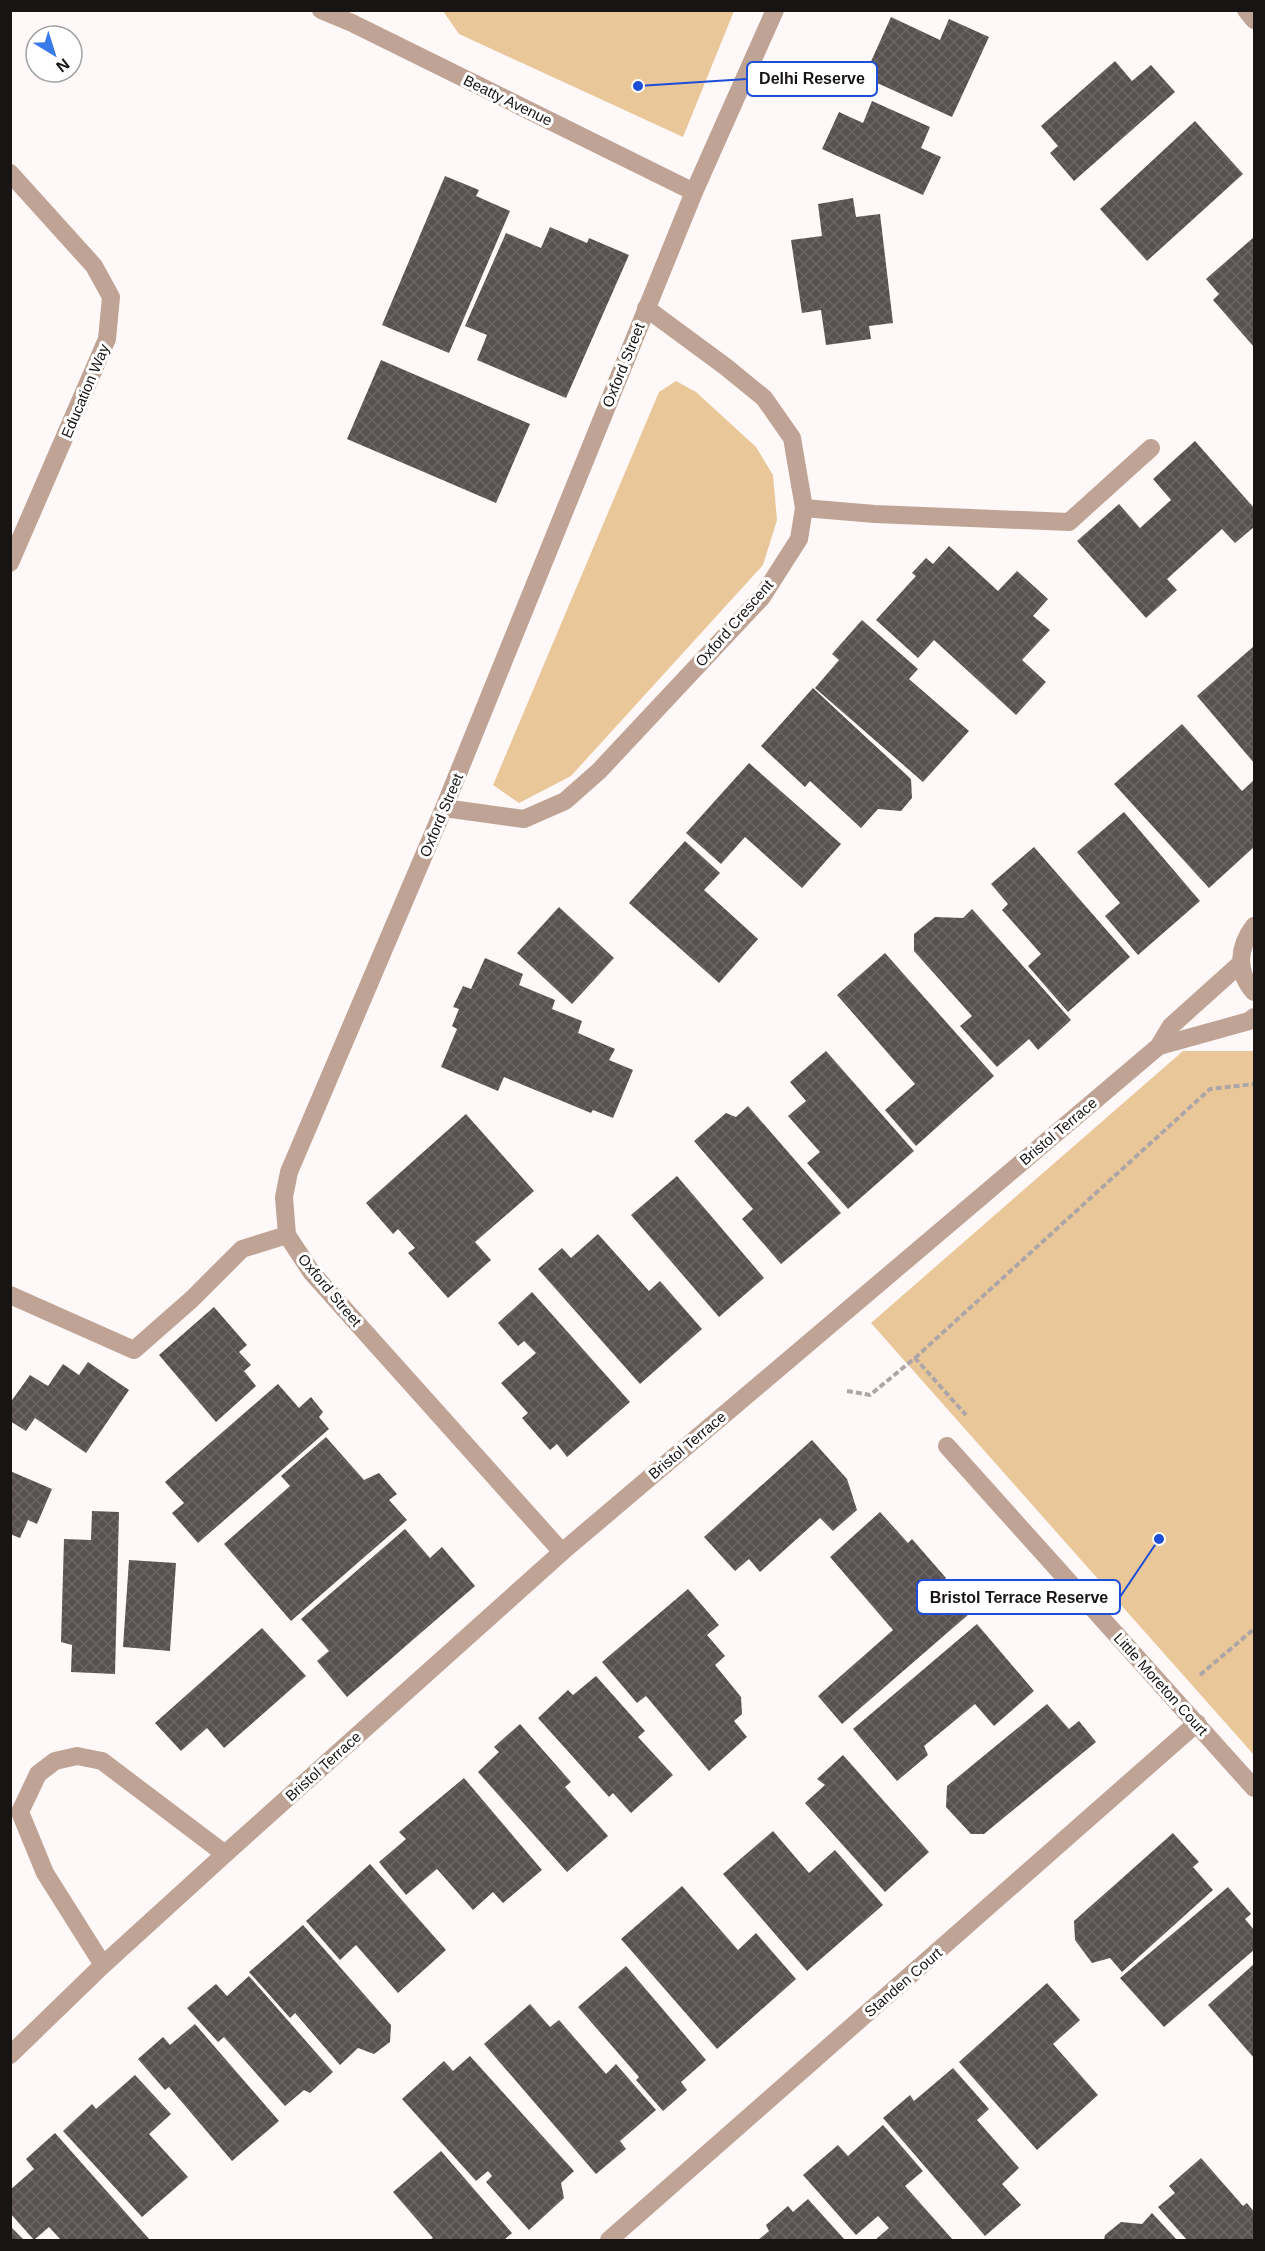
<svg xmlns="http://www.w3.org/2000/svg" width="1265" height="2251" viewBox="0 0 1265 2251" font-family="Helvetica,sans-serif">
	<defs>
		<pattern id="building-cross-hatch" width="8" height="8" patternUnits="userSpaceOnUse" patternTransform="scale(1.5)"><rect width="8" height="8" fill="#595052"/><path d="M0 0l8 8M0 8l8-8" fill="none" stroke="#6c6566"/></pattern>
	</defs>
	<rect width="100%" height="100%" fill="#fff8f8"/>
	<g fill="#eac799">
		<path d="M443 11H734L683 137 459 34Z"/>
		<path d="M676 381 696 392 756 447 773 475 777 520 763 565 571 776 519 803 493 785 659 392Z"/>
		<path d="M1183 1051H1254V1755L871 1323Z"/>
	</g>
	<g fill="url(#building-cross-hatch)">
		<path d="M891 17 940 40 949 19 989 37 952 117 864 77Z"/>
		<path d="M1115 61 1132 81 1151 65 1175 92 1074 181 1050 153 1058 146 1041 126Z"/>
		<path d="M872 101 930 127 921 148 941 157 923 195 822 149 839 112 863 123Z"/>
		<path d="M1195 121 1243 174 1147 261 1100 209Z"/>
		<path d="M445 176 479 190 476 196 510 211 449 353 382 325Z"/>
		<path d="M853 198 856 217 880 214 893 323 869 326 871 339 826 345 821 310 802 313 791 240 822 236 818 204Z"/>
		<path d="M550 227 587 243 589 238 629 255 566 398 477 360 487 335 465 326 506 233 541 248Z"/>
		<path d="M1254 237V347L1213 300 1219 294 1206 279Z"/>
		<path d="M381 360 530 424 496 503 347 439Z"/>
		<path d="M1195 441 1254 508V527L1235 543 1222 529 1167 579 1177 590 1146 618 1077 541 1119 504 1140 528 1171 500 1153 479Z"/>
		<path d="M949 546 998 591 1017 571 1048 599 1033 616 1050 630 1022 660 1046 682 1016 715 934 640 918 658 876 620 916 576 912 573 926 558 933 564Z"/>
		<path d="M862 620 918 669 909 679 969 731 923 782 815 688 839 660 832 654Z"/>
		<path d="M1254 646V763L1197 696Z"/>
		<path d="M813 688 911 779 912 798 901 811 878 809 861 828 810 781 805 787 761 746Z"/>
		<path d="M1182 724 1242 791 1254 780V847L1209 888 1114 784Z"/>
		<path d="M749 763 841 844 802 888 745 837 721 864 686 833Z"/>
		<path d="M1124 812 1200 901 1138 955 1105 916 1120 903 1077 852Z"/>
		<path d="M685 841 720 873 704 890 758 939 719 983 629 903Z"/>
		<path d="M1034 847 1130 957 1068 1012 1028 966 1041 954 1002 910 1008 904 991 884Z"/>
		<path d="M559 907 614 958 572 1004 517 953Z"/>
		<path d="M972 909 1071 1020 1038 1050 1029 1039 997 1067 960 1026 972 1016 914 951V934L935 917 963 918Z"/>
		<path d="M885 953 994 1076 916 1146 885 1110 915 1084 837 995Z"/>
		<path d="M485 958 523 974 519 985 555 1000 552 1009 582 1021 578 1033 615 1049 609 1060 633 1070 613 1118 593 1110 591 1113 504 1077 498 1091 441 1067 457 1029 452 1026 459 1009 453 1007 463 986 471 989Z"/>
		<path d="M826 1051 914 1151 848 1209 807 1163 820 1152 788 1116 806 1101 790 1082Z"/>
		<path d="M748 1106 841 1213 781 1264 742 1219 753 1209 694 1141 726 1113 736 1117Z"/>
		<path d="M466 1114 534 1191 475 1242 491 1260 448 1298 408 1253 415 1248 398 1229 393 1234 366 1203Z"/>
		<path d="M677 1176 764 1278 719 1317 631 1215Z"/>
		<path d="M598 1234 649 1291 660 1281 702 1329 640 1384 538 1269 562 1248 571 1258Z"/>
		<path d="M532 1292 630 1402 567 1457 557 1444 550 1450 522 1418 528 1413 501 1383 536 1353 524 1341 518 1346 498 1323Z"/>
		<path d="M214 1307 247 1345 239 1352 251 1365 244 1371 256 1386 216 1422 159 1355Z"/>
		<path d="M88 1362 129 1390 86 1453 35 1418 26 1431 10 1421V1403L30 1375 48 1386 63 1364 79 1375Z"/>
		<path d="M278 1384 299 1408 311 1397 323 1412 319 1417 329 1429 198 1543 172 1513 184 1503 165 1482Z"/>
		<path d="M326 1437 364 1480 379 1473 397 1494 389 1500 407 1520 291 1621 224 1544 290 1486 281 1476Z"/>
		<path d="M812 1440 847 1479 857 1510 833 1531 820 1518 760 1572 749 1559 735 1571 704 1537Z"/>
		<path d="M10 1471 52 1489 37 1524 28 1520 20 1538 10 1534Z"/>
		<path d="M92 1511 119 1512 115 1674 71 1672 72 1645 61 1642 64 1539 91 1540Z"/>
		<path d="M880 1512 908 1543 912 1539 946 1578 941 1583 969 1614 842 1724 818 1696 893 1630 830 1557Z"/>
		<path d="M405 1529 430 1558 442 1547 475 1586 347 1697 317 1661 329 1651 301 1619Z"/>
		<path d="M129 1560 176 1563 170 1651 123 1647Z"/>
		<path d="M688 1589 719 1625 707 1635 725 1656 715 1665 741 1697 742 1714 734 1721 747 1737 709 1771 646 1696 637 1703 602 1662Z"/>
		<path d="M977 1624 1034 1691 994 1726 975 1704 924 1746 928 1755 897 1781 853 1729Z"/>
		<path d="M262 1628 306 1676 224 1748 207 1728 181 1751 155 1723Z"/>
		<path d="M596 1676 645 1731 638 1737 673 1775 631 1813 613 1793 609 1797 538 1718 568 1690 573 1695Z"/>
		<path d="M1047 1704 1069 1729 1079 1721 1096 1742 984 1834H971L946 1807 947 1786Z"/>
		<path d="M520 1724 571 1782 565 1787 608 1836 567 1872 478 1772 499 1752 494 1747Z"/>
		<path d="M843 1755 929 1852 885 1892 805 1803 825 1785 817 1779Z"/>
		<path d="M464 1778 542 1870 503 1903 493 1892 473 1910 437 1869 406 1895 379 1862 406 1839 399 1832Z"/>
		<path d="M773 1831 809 1873 835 1850 883 1905 807 1971 723 1874Z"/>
		<path d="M1173 1833 1199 1862 1193 1867 1213 1890 1122 1972 1110 1958 1092 1963 1075 1940 1074 1921Z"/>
		<path d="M370 1864 446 1950 398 1993 356 1945 340 1960 306 1921Z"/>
		<path d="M682 1886 738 1950 756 1933 796 1979 717 2049 621 1939Z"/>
		<path d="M1228 1887 1251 1914 1245 1919 1254 1930V1950L1164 2027 1120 1978Z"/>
		<path d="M303 1925 391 2025 390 2042 374 2054 358 2048 340 2065 295 2013 290 2018 249 1972Z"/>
		<path d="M1254 1964V2058L1208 2005Z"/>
		<path d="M626 1966 706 2060 681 2082 687 2090 663 2111 636 2080 639 2077 578 2007Z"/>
		<path d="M249 1976 333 2072 310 2093 304 2090 285 2106 224 2037 218 2042 187 2008 216 1984 227 1996Z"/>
		<path d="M1047 1983 1080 2020 1053 2044 1098 2095 1037 2150 959 2062Z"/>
		<path d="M530 2004 550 2027 559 2020 606 2074 616 2064 656 2110 620 2141 626 2149 596 2174 484 2044Z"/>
		<path d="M195 2024 279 2121 232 2161 169 2087 165 2090 138 2059 163 2037 170 2045Z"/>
		<path d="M470 2056 574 2171 561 2183 564 2198 529 2230 486 2182 492 2176 488 2171 476 2181 402 2099 444 2061 453 2071Z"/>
		<path d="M953 2068 989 2109 977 2120 1019 2168 1002 2184 1021 2205 985 2236 883 2118 910 2095 914 2101Z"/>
		<path d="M135 2075 171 2114 149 2134 188 2177 142 2217 63 2131 92 2104 96 2109Z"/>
		<path d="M883 2125 923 2171 905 2186 953 2240H875L889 2228 878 2216 856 2235 803 2175 838 2145 848 2156Z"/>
		<path d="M55 2133 150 2240H61L49 2227 34 2240 10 2213V2190L34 2169 26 2159Z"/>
		<path d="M441 2151 512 2233 504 2240H429L433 2238 393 2192Z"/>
		<path d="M1201 2158 1243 2206 1247 2203 1254 2212V2240H1187L1158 2207 1175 2193 1169 2186Z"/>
		<path d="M808 2199 845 2240H758L769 2231 766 2225 788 2206 793 2212Z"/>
		<path d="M1152 2213 1177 2240H1104L1105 2235 1121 2222 1142 2224Z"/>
		<path d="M10 2226 24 2240H10Z"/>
	</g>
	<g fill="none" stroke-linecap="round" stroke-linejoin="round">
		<g stroke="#aca6a6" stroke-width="4" stroke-dasharray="6 3" stroke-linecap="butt">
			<path d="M915 1358 1210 1089 1254 1084"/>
			<path d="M847 1391 870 1395 915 1358 966 1415"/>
			<path d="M1200 1675 1254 1629"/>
		</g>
		<g stroke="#bfa495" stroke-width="18">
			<path d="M804 508 875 514 1069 522 1151 448"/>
			<path d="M444 808 524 819 565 801 599 771 762 597 799 539 804 508 792 438 764 398 726 367 646 308"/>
			<path d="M10 1295 134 1350 192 1299 242 1249 287 1235"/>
		</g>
		<g stroke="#bfa495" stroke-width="18">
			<path d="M321 10 352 23 694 192"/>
			<path d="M1246 10 1254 20"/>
			<path d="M10 173 94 266 111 297 107 339 10 563"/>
			<path d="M1254 926C1238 947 1236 972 1254 992"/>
			<path d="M1159 1046 1249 1021 1254 1017"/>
			<path d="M947 1446 1254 1788"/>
			<path d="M562 1552 312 1273 287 1235 284 1197 289 1172 444 808 694 192 775 10"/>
			<path d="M103 1965 45 1873 20 1812 38 1774 55 1761 77 1756 102 1761 225 1854"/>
			<path d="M10 2055 103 1965 225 1854 562 1552 1159 1046 1171 1026 1240 964"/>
			<path d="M609 2240 1197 1723"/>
		</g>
	</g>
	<g text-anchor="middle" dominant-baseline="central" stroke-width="6" stroke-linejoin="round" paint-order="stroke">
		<g font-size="15" fill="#171413" stroke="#fff">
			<text transform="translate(508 100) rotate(26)">Beatty Avenue</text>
			<text transform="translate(623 365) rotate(-68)">Oxford Street</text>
			<text transform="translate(85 391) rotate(-67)">Education Way</text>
			<text transform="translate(734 623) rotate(-49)">Oxford Crescent</text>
			<text transform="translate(441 815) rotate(-67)">Oxford Street</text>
			<text transform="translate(1058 1131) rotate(-40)">Bristol Terrace</text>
			<text transform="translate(330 1290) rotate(50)">Oxford Street</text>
			<text transform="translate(687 1445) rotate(-40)">Bristol Terrace</text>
			<text transform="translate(1161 1684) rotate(48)">Little Moreton Court</text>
			<text transform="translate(323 1766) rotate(-42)">Bristol Terrace</text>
			<text transform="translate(903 1982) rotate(-41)">Standen Court</text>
		</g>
	</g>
	<path fill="none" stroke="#1d4ed8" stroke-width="2" d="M638 86L747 79M1159 1539L1120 1597"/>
	<g fill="#1d4ed8" stroke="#fff" stroke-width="2">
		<circle cx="638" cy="86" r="6"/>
		<circle cx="1159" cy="1539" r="6"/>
	</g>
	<g fill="#fff" stroke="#1d4ed8" stroke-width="2">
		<rect x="747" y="62" width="130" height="34" rx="6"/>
		<rect x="917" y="1580" width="203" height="34" rx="6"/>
	</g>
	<g font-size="16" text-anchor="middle" font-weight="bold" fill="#171413">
		<text x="812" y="84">Delhi Reserve</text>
		<text x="1019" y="1603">Bristol Terrace Reserve</text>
	</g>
	<rect width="1265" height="2251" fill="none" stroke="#171413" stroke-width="24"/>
	<g transform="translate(54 54) rotate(142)"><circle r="28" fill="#ffffff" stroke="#a2a1a1" stroke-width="1.5"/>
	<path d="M0-4.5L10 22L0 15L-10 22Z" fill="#387ae9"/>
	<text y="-9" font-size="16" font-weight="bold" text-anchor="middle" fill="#171413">N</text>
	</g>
</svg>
